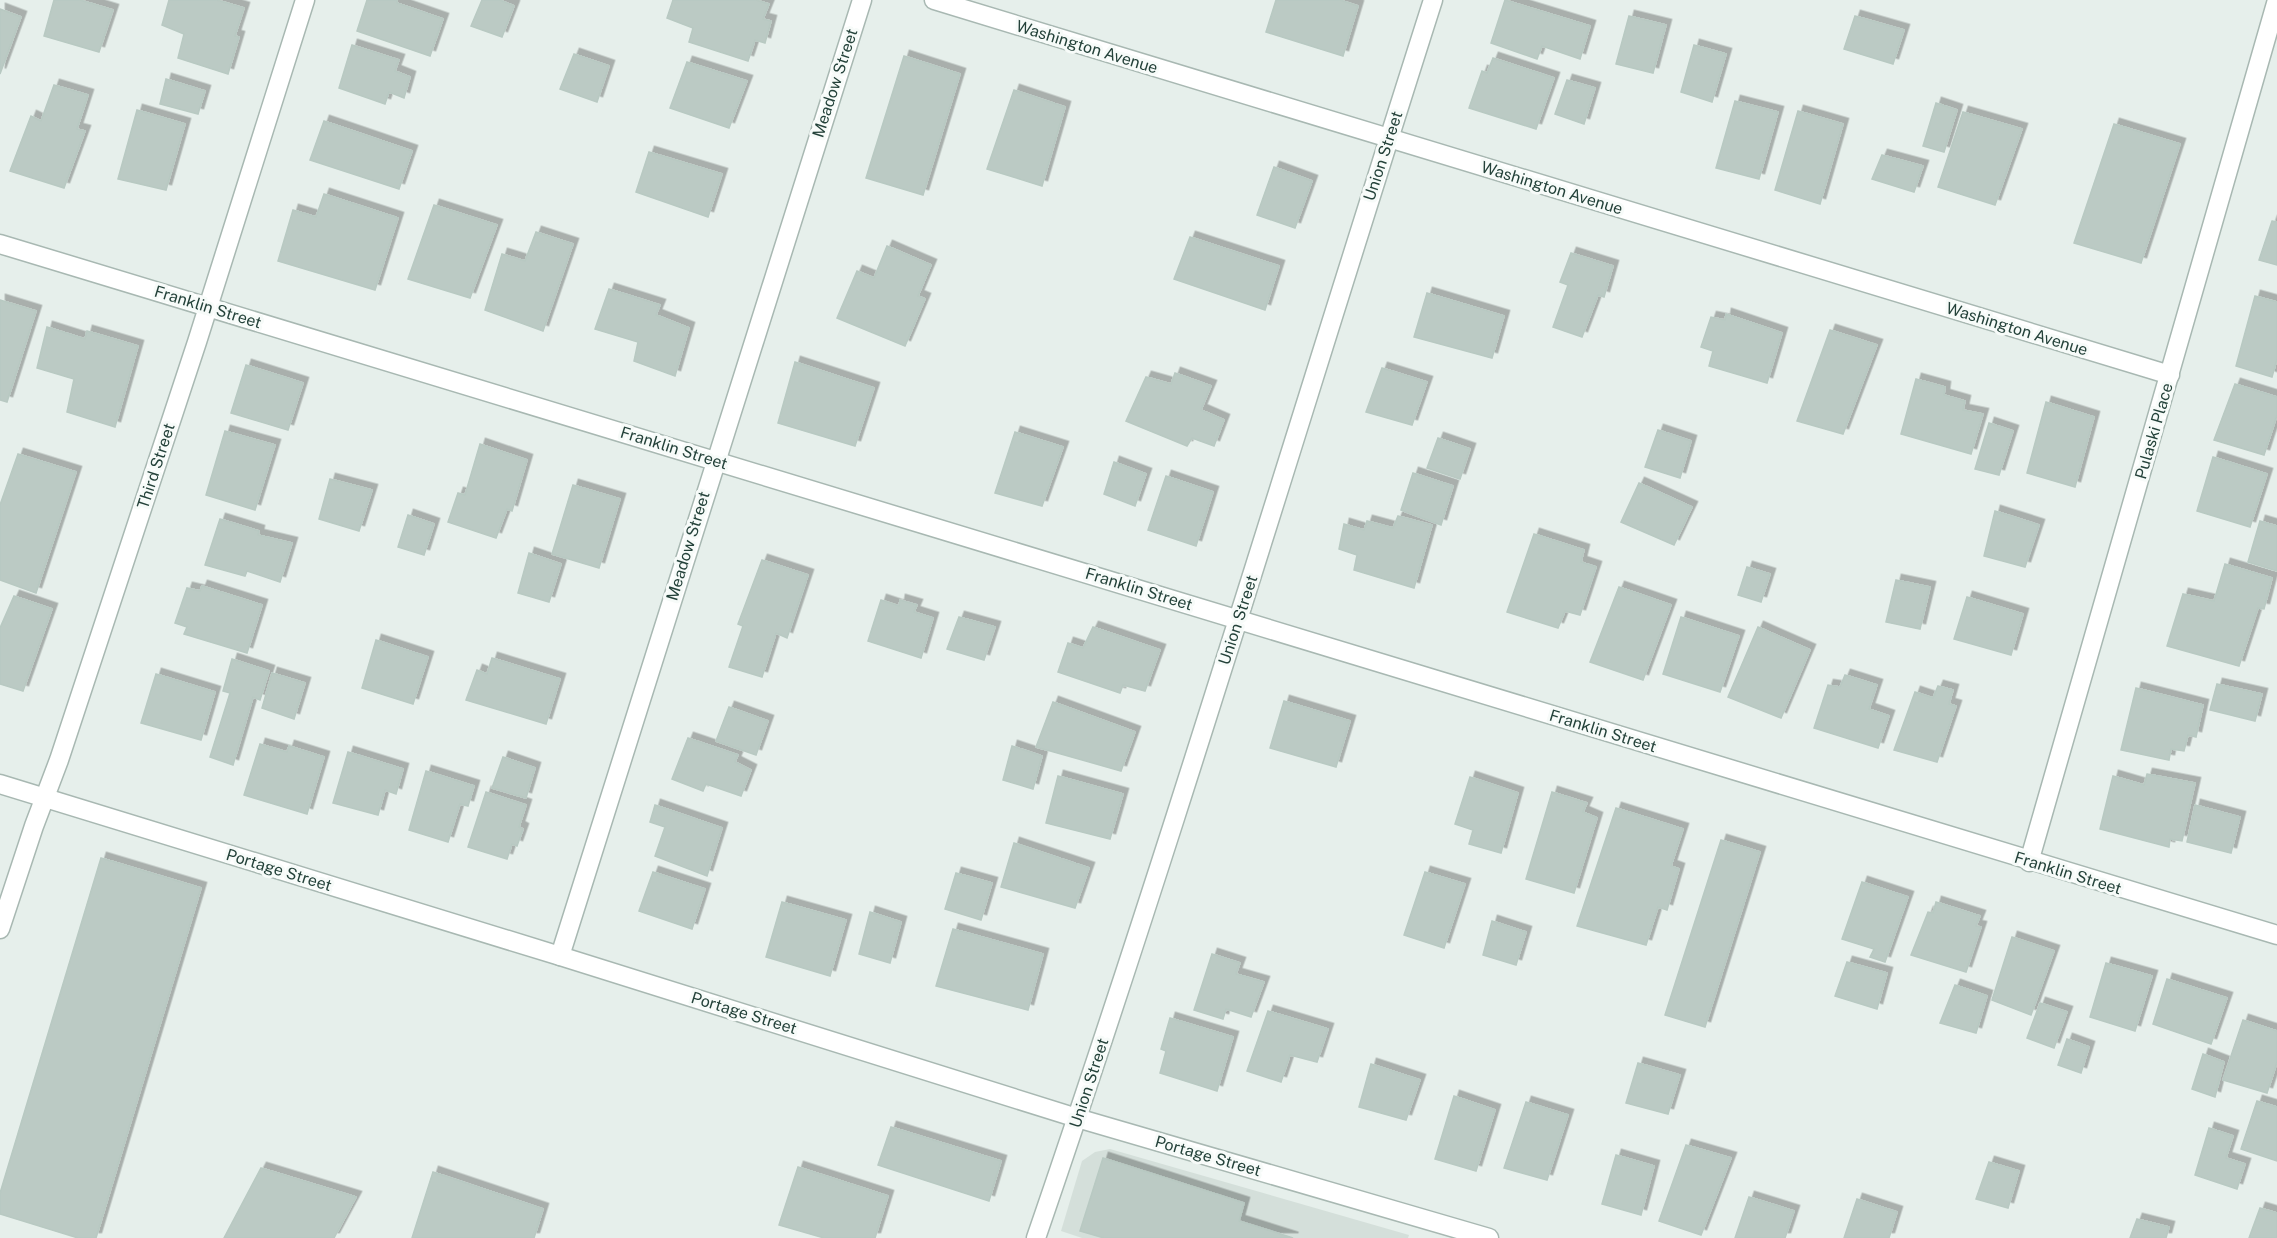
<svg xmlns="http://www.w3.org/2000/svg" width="2277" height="1238" viewBox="0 0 2277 1238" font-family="'Public Sans',sans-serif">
	<defs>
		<filter id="shadow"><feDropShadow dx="5.5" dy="-5.5" stdDeviation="0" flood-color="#0004"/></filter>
	</defs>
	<rect width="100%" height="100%" fill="#e6efeb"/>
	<path fill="#d4dfda" d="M1110 1149 1409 1235 1408 1238H1082L1061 1231 1082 1161 1095 1152Z"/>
	<g fill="#bbcac4" stroke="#b8c9c2" stroke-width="1.5" filter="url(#shadow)">
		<path d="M54 0H80L113 10 99 52 44 36Z"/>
		<path d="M169 0H217L244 8 235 36 239 37 228 74 178 58 184 34 162 25Z"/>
		<path d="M367 0H397V3L443 19 430 56 357 31Z"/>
		<path d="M482 0H500L514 6 502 37 471 26Z"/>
		<path d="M673 0H756L769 4 763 19 771 21 765 43 755 40 748 61 689 42 693 28 667 18Z"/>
		<path d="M1276 0H1340L1358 6 1343 56 1266 32Z"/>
		<path d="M1505 0 1590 26 1580 59 1542 46 1537 59 1491 43Z"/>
		<path d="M0 9 21 17 0 74Z"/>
		<path d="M1629 16 1666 25 1653 73 1616 64Z"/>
		<path d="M1855 16 1904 30 1893 64 1844 49Z"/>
		<path d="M352 45 399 60 395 71 410 77 404 98 389 92 385 104 339 88Z"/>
		<path d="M1694 45 1726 54 1712 102 1681 92Z"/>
		<path d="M574 54 609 66 597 102 560 89Z"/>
		<path d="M904 56 960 74 923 195 866 178Z"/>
		<path d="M1493 58 1554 78 1536 129 1469 108 1482 71 1487 73Z"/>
		<path d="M687 62 747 81 729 128 670 108Z"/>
		<path d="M166 79 205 91 198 114 160 104Z"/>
		<path d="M1567 80 1595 88 1584 124 1555 114Z"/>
		<path d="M54 85 88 95 77 129 85 131 64 188 10 171 31 116 41 121Z"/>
		<path d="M1014 90 1065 107 1042 186 987 169Z"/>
		<path d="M1735 101 1778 112 1759 179 1716 168Z"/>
		<path d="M1936 103 1957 110 1944 152 1923 146Z"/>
		<path d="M137 110 185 124 166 190 118 179Z"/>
		<path d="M1798 111 1843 124 1820 204 1775 190Z"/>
		<path d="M1963 112 2022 129 1995 205 1938 187Z"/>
		<path d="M324 121 412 151 399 189 310 160Z"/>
		<path d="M2114 124 2180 144 2141 263 2074 243Z"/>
		<path d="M649 152 722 174 708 217 636 192Z"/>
		<path d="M1882 155 1923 166 1914 192 1872 179Z"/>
		<path d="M1274 167 1312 181 1295 228 1257 215Z"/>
		<path d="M324 194 398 218 375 290 278 261 293 210 316 217Z"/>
		<path d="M434 205 497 225 470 298 408 279Z"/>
		<path d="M2272 221 2277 222V265L2259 260Z"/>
		<path d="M536 232 573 244 543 331 485 310 502 254 525 261Z"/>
		<path d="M1190 237 1279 266 1265 310 1174 279Z"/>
		<path d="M887 246 931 265 918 296 925 299 905 346 837 318 857 271 874 278Z"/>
		<path d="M1571 253 1613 266 1604 297 1598 295 1582 337 1553 327 1568 285 1560 282Z"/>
		<path d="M609 289 660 305 656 315 689 328 675 376 634 361 638 342 595 329Z"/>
		<path d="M1427 293 1504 316 1492 358 1414 337Z"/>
		<path d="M2255 296 2277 302V359L2272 377 2236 366Z"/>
		<path d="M0 300 36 311 7 402 0 400Z"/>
		<path d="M1726 314 1782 333 1767 383 1709 366 1713 351 1701 347 1711 317 1725 320Z"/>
		<path d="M47 327 85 339 87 331 138 346 115 427 67 412 74 379 37 368Z"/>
		<path d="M1830 330 1877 345 1843 434 1797 421Z"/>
		<path d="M795 362 874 388 855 446 778 423Z"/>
		<path d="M246 365 303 383 288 430 231 413Z"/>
		<path d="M1382 368 1427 382 1412 425 1366 412Z"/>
		<path d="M1175 373 1211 386 1201 410 1224 420 1214 446 1192 438 1187 446 1126 421 1146 377 1171 384Z"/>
		<path d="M1916 379 1945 387 1944 395 1965 401 1963 410 1983 414 1971 454 1901 434Z"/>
		<path d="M2235 384 2277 397V415L2264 455 2214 440Z"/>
		<path d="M2046 402 2094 417 2075 487 2027 473Z"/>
		<path d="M1989 423 2013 431 1999 475 1975 469Z"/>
		<path d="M1658 430 1691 441 1680 478 1645 467Z"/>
		<path d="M225 431 275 445 255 510 206 495Z"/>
		<path d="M1015 432 1063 447 1042 506 995 493Z"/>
		<path d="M1438 438 1470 449 1460 479 1427 468Z"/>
		<path d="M480 444 527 460 512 511 507 509 496 538 448 522 458 493 465 495Z"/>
		<path d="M18 454 76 472 36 593 0 580V505Z"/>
		<path d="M2213 457 2267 474 2250 527 2197 511Z"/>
		<path d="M1114 462 1146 474 1135 506 1104 494Z"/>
		<path d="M1413 473 1453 486 1441 525 1401 510Z"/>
		<path d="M1166 476 1213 492 1196 546 1148 530Z"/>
		<path d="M330 479 372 490 359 531 319 519Z"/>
		<path d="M1639 483 1692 507 1674 545 1621 522Z"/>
		<path d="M573 485 620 499 599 568 552 554Z"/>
		<path d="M1995 511 2039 525 2025 567 1984 556Z"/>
		<path d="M408 515 434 524 424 555 398 547Z"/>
		<path d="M1398 516 1432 525 1414 588 1354 570 1357 555 1339 549 1344 524 1364 530 1367 521 1393 528Z"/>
		<path d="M220 519 259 531 258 535 292 543 280 582 247 571 245 576 205 565Z"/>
		<path d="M2260 521 2277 526V571L2248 562Z"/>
		<path d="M1534 534 1584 550 1581 562 1596 567 1580 615 1565 611 1558 628 1507 612Z"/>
		<path d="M529 553 561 564 549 602 518 593Z"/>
		<path d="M762 560 808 575 787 638 776 633 762 677 729 667 743 626 738 624Z"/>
		<path d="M2225 564 2272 578 2264 609 2258 608 2239 666 2167 646 2183 594 2214 601Z"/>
		<path d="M1747 567 1770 574 1761 602 1738 595Z"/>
		<path d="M1896 580 1930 587 1920 629 1886 622Z"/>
		<path d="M202 586 262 605 247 653 184 634 187 627 175 623 187 588 200 591Z"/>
		<path d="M1619 587 1671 605 1643 680 1590 662Z"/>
		<path d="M14 596 52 609 23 691 0 684V628Z"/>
		<path d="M1967 597 2023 614 2011 655 1954 639Z"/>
		<path d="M881 600 899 606 900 600 917 605 914 612 933 618 921 658 868 641Z"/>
		<path d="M959 617 995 627 984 660 947 649Z"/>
		<path d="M1681 617 1739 636 1720 692 1663 674Z"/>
		<path d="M1093 627 1160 650 1145 691 1123 685 1120 693 1058 672 1068 643 1083 648Z"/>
		<path d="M1758 627 1810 650 1781 718 1728 697Z"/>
		<path d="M376 640 428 657 413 704 362 688Z"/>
		<path d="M492 658 560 679 546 724 466 700 477 670 487 674Z"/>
		<path d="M232 659 269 671 260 700 253 697 233 765 210 757 230 693 223 691Z"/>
		<path d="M272 673 305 683 294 719 262 708Z"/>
		<path d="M156 674 215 692 201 740 141 723Z"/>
		<path d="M1845 675 1877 685 1869 709 1889 716 1878 748 1814 728 1828 685 1840 687Z"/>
		<path d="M2217 684 2262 694 2255 721 2210 710Z"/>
		<path d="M1938 686 1953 690 1949 704 1956 706 1937 762 1894 750 1915 692 1933 698Z"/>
		<path d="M2136 688 2203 705 2196 737 2188 735 2184 751 2171 749 2169 760 2121 750Z"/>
		<path d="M1284 701 1350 721 1336 767 1270 748Z"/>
		<path d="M1053 702 1135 732 1121 771 1036 747Z"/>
		<path d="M729 707 768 721 756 755 716 741Z"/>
		<path d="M688 738 738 755 735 762 751 770 741 796 706 784 703 791 672 779Z"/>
		<path d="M260 744 287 752 289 746 324 757 307 814 244 795Z"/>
		<path d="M1012 746 1042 756 1033 789 1003 780Z"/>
		<path d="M348 752 403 769 396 794 385 790 378 815 333 803Z"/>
		<path d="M503 757 535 768 526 798 492 788Z"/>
		<path d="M426 771 474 786 468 806 460 804 448 842 409 830Z"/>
		<path d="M2147 774 2195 783 2182 841 2170 839 2169 847 2100 829 2113 776 2144 785Z"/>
		<path d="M1058 776 1123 794 1110 839 1046 823Z"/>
		<path d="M1470 777 1518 793 1501 853 1469 844 1473 830 1455 824Z"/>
		<path d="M486 792 526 805 519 827 523 829 517 846 512 844 507 859 468 847Z"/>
		<path d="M1552 792 1587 803 1583 812 1597 818 1574 893 1526 879Z"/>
		<path d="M655 805 722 828 707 876 655 856 665 827 650 822Z"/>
		<path d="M2195 805 2240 817 2231 853 2187 842Z"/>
		<path d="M1616 808 1683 829 1671 866 1679 869 1667 910 1658 907 1646 945 1577 926Z"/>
		<path d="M1721 840 1760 852 1705 1027 1665 1015Z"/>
		<path d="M1014 843 1089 868 1075 908 1001 887Z"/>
		<path d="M101 858 201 888 96 1238H78L0 1214V1193Z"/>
		<path d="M653 872 705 889 692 929 639 911Z"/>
		<path d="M1425 872 1465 884 1444 948 1404 935Z"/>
		<path d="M956 873 992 883 981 920 945 909Z"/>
		<path d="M1862 882 1908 897 1885 962 1870 957 1874 949 1842 939Z"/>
		<path d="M782 902 846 920 830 976 766 957Z"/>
		<path d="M1936 902 1980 916 1976 926 1981 927 1966 972 1911 955 1928 912 1933 913Z"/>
		<path d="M870 912 901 922 890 963 859 954Z"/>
		<path d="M1492 921 1526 932 1516 965 1483 955Z"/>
		<path d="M953 929 1043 954 1028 1010 936 986Z"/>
		<path d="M2012 937 2054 951 2031 1015 1992 1000Z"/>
		<path d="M1212 954 1240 963 1236 974 1264 982 1251 1017 1226 1009 1223 1019 1194 1010Z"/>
		<path d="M1847 962 1887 973 1877 1009 1835 996Z"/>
		<path d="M2106 963 2152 976 2135 1031 2090 1017Z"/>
		<path d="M2167 979 2227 998 2211 1044 2153 1024Z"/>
		<path d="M1955 985 1987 996 1976 1033 1940 1023Z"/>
		<path d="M2040 1003 2067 1012 2054 1048 2027 1038Z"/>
		<path d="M1268 1011 1328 1029 1317 1062 1290 1055 1281 1082 1247 1071Z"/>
		<path d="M1170 1018 1233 1037 1217 1091 1160 1073 1166 1051 1161 1049Z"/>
		<path d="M2243 1020 2277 1031V1062L2267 1093 2223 1080Z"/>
		<path d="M2067 1039 2089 1047 2081 1073 2058 1065Z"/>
		<path d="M2203 1054 2224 1062 2215 1097 2192 1089Z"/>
		<path d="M1638 1063 1680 1075 1668 1114 1626 1103Z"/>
		<path d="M1371 1064 1420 1080 1406 1120 1359 1107Z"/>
		<path d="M1454 1096 1495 1110 1476 1171 1435 1159Z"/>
		<path d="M2257 1101 2277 1107V1161L2241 1149Z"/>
		<path d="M1526 1102 1568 1115 1547 1180 1504 1168Z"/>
		<path d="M891 1127 1001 1161 989 1201 878 1165Z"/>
		<path d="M2209 1128 2233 1136 2226 1158 2245 1164 2237 1189 2195 1175Z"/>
		<path d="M1686 1145 1731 1158 1701 1235 1659 1221Z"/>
		<path d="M1616 1155 1654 1166 1641 1215 1602 1204Z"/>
		<path d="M1103 1158 1244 1203 1239 1221 1293 1238H1104L1080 1231Z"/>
		<path d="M1989 1162 2019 1171 2008 1208 1976 1199Z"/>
		<path d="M798 1167 888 1196 875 1238H824L779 1225Z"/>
		<path d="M261 1168 356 1197 334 1238H224Z"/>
		<path d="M433 1172 543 1209 534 1238H412Z"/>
		<path d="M1749 1197 1794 1211 1785 1238H1735Z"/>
		<path d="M1857 1199 1897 1212 1889 1238H1844Z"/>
		<path d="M2260 1208 2277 1213V1238H2249Z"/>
		<path d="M2137 1219 2169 1227 2166 1238H2130Z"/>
	</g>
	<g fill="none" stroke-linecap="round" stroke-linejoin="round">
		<g stroke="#a8b8b2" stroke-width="21">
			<g id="street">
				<path d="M934 0 2170 375"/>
				<path d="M0 244 2277 935"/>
				<path d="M0 784 560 956 1077 1118 1489 1238"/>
				<path d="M2029 862 2277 0"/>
				<path d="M0 929 34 826 59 760 197 342 305 0"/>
				<path d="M560 956 862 0"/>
				<path d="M1036 1238C1177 828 1301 413 1433 0"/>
			</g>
		</g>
		<use href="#street" stroke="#fff" stroke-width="18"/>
	</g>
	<g text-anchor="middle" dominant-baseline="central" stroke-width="6" stroke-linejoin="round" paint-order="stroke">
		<g font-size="16" fill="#24423a" stroke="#f7fbf9">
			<text transform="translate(1087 47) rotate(17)">Washington Avenue</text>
			<text transform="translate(835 83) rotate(-72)">Meadow Street</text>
			<text transform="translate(1383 156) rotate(-72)">Union Street</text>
			<text transform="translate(1552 188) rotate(17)">Washington Avenue</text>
			<text transform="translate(208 307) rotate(17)">Franklin Street</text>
			<text transform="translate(2017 329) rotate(17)">Washington Avenue</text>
			<text transform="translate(2154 431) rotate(-74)">Pulaski Place</text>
			<text transform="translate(674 448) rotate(17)">Franklin Street</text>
			<text transform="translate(156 466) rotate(-72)">Third Street</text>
			<text transform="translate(688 546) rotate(-73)">Meadow Street</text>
			<text transform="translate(1139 589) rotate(17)">Franklin Street</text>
			<text transform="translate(1238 620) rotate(-72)">Union Street</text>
			<text transform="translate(1603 731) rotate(17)">Franklin Street</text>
			<text transform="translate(279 870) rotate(17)">Portage Street</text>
			<text transform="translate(2068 873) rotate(17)">Franklin Street</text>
			<text transform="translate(744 1013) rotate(17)">Portage Street</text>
			<text transform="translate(1089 1083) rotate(-72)">Union Street</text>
			<text transform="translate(1208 1156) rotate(16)">Portage Street</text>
		</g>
	</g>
</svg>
